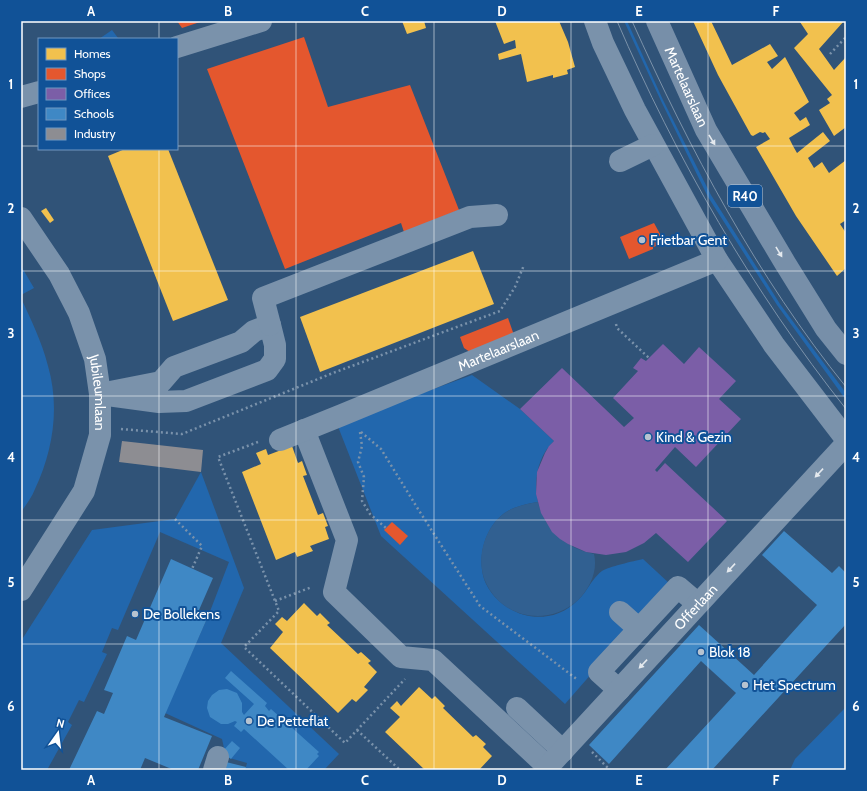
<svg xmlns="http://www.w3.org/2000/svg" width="867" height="791" viewBox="0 0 867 791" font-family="Cabin,sans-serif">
	<rect width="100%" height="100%" fill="#305378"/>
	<g fill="#2267ad">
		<path d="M624 21H627L663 100 711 195 780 304 846 393V400L777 305 708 197 661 101Z"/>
		<path d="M112 30 118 38 99 39Z"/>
		<path d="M21 266 34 288 21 295Z"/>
		<path d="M21 298C31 320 42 342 48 366 60 407 53 451 35 489 32 497 26 505 21 512Z"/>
		<path d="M472 375 520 409 554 441C538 456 533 480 538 502 530 503 522 505 514 508 488 518 476 553 484 579 493 604 522 621 548 616 563 614 576 604 585 592 590 585 595 576 602 571 608 567 634 561 643 559L670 584 565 704 381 536 337 424Z"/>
		<path d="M201 472 244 588 221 643 339 754 324 770H245L247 763 226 757 222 739 165 713 209 614 229 562 160 532 118 630 112 628 102 652 107 654 84 702 79 700 68 722 72 725 47 770H21V641L92 530 175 519Z"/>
		<path d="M846 707V770H790L795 759Z"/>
	</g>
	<path fill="#316091" d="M538 502C545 530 566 548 594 554 598 571 590 588 578 600 550 626 505 620 487 585 473 559 486 519 514 508 522 505 530 503 538 502Z"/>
	<g fill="#f2c14e">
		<path d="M402 21H424L426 28 407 34Z"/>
		<path d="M495 21H559L568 42 575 67 567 70 568 74 553 78V75L527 82 521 54 499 60 498 54 516 48 515 40 504 44Z"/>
		<path d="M693 21H711L732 65 770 44 778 56 767 62 772 69 785 57 809 102 794 113 800 121 806 117 810 125 789 138 793 146 797 153 823 132 830 141 808 158 814 168 822 162 829 173 846 160V220L840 224 846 233V268L837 276 796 216 756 147 770 139 765 132 763 133 760 132 753 136 751 135 718 75Z"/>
		<path d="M800 21H844L819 49 834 70 846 57V127L834 136 819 110 830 103 827 99 832 95 794 48 808 34 800 22Z"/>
		<path d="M125 149H168L228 300 173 321 108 156Z"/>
		<path d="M46 208 54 220 50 223 41 211Z"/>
		<path d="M473 251 494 304 320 372 300 317Z"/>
		<path d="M292 446 298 463 302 461 307 475 303 476 318 515 323 513 328 526 325 527 329 539 310 546 313 551 297 557 295 552 276 560 242 472 261 464 256 453 266 449 268 455Z"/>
		<path d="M304 603 317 616 320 613 330 623 327 625 358 654 361 652 371 661 368 663 377 672 364 687 368 690 356 702 352 699 338 713 270 648 283 632 275 624 282 617 287 621Z"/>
		<path d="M419 687 432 699 435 696 445 706 443 708 473 737 476 735 486 744 483 747 492 756 479 770H425L385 732 400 717 390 708 397 701 401 706Z"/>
	</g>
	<g fill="#e4572e">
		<path d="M177 21H203L182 28Z"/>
		<path d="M304 37 328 107 410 85 459 210 404 232 401 223 285 269 207 69Z"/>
		<path d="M654 223 665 243 653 247V249L629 259 620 237Z"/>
		<path d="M508 318 515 338 473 354 464 348 460 337Z"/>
		<path d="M392 522 408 536 400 545 384 530Z"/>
	</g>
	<path fill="#7b5ea7" d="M663 344 684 364 699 347 736 381 719 399 741 419 696 467 675 447 655 470 657 472 665 463 727 521 688 562 656 533 644 543 626 552 606 555 586 552 568 544 560 539 552 532 541 513 536 494 537 472 545 453 549 446 554 441 520 409 562 368 624 427 634 418 613 398 638 371 633 368 641 358 646 361Z"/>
	<g fill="#3f88c5">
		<path d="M784 531 832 573 839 566 846 573V624L712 770H665L736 693 701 661 609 764 589 745 699 625 754 675 817 605 762 555Z"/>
		<path d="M171 559 213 578 199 610 209 614 164 717 212 736 198 770H174L145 758 140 770H69L97 711 104 714 113 693 104 690 127 636 136 640Z"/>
		<path d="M231 671 267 703 265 706 269 711 271 709 319 752 317 754 319 756 306 770H289L244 729 241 732 234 726 237 722 235 721 228 724H221L210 717 207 708 208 701 212 695 219 690 227 689 237 693 242 703V712L244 715 254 704 225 678Z"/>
		<path d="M232 741 240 748 231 759 222 752Z"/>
		<path d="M226 762 246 767 245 770H224Z"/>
	</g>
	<path fill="#8d8d92" d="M122 441 203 450 201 472 119 462Z"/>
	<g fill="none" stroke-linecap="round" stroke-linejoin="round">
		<g stroke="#7a92ab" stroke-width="2.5" stroke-dasharray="2 3" stroke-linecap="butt">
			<path d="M830 54 846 37"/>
			<path d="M616 324 617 328 649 358"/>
			<path d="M121 429 182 434 333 373 500 311 515 287 524 265"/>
			<path d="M360 432 362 446 358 462 364 477 362 501 370 514 386 528"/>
			<path d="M361 432 381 449 418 509 480 606 578 680"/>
			<path d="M258 442 218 457 279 611 244 647 345 743 405 679"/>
			<path d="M175 519 202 546 192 569"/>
			<path d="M275 601 312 587"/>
			<path d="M357 730 400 770"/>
			<path d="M592 752 610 770"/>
		</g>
		<g stroke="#7a92ab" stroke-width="22">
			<path d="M595 21 603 43 635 110 717 260 774 345 846 439"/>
			<path d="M177 47 261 21"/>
			<path d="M21 97 39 92"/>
			<path d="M620 161 653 145"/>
			<path id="s1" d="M21 218 59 274 79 313 95 359 100 394V435L84 491 21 590"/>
			<path d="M270 325 275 345V359L267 370 186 401 159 402 100 394 161 382 174 367 241 342 254 331Z"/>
			<path d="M270 325 263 298 470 217 497 215"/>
			<path d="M304 430 347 540 334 592 401 657 433 660 548 767"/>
			<path id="s2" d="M280 440 342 415 717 260"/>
			<path d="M620 612 639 629"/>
			<path d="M619 690 599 672 678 587 698 604"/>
			<path d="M517 708 563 751"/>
			<path d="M214 770 218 757"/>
			<path id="s3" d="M545 770 846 444"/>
		</g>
		<path stroke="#778fa9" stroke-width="22" id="s4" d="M657 21 706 130 785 263 826 329 846 354"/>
		<g stroke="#7b92aa" stroke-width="1">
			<path d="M617 21C676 158 753 292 846 409"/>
			<path d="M632 21C690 150 757 277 846 387"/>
		</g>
	</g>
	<defs><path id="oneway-solid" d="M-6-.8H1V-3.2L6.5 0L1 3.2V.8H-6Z"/></defs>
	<g fill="#e4e9ee">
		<use href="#oneway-solid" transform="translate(712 140) rotate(59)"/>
		<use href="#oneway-solid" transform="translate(779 252) rotate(59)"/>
		<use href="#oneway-solid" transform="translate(819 473) rotate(133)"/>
		<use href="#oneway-solid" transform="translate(731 568) rotate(133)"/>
		<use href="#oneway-solid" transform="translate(643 664) rotate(133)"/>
	</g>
	<path fill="none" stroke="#fff" stroke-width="1" stroke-opacity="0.55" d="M159 21V39M296 21V770M434 21V770M571 21V770M708 21V770M21 146H39M177 146H846M159 149V770M21 271H846M21 396H846M21 520H846M21 644H846"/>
	<g fill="#b7c3d0" stroke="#115297" stroke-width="1.5">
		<circle cx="642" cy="240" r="4"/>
		<circle cx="648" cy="437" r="4"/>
		<circle cx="135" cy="614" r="4"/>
		<circle cx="701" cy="652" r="4"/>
		<circle cx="745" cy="685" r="4"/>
		<circle cx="249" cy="721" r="4"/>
	</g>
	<g text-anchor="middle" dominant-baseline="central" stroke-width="4" stroke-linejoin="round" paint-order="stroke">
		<rect fill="#115297" stroke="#b8cbe0" stroke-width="1" x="728" y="185" width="34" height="22" rx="3"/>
		<g font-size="13" font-weight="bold" fill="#fff">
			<text x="745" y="196">R40</text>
		</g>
		<g font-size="14" fill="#fff" stroke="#115297">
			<text stroke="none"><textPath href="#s4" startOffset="72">Martelaarslaan</textPath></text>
			<text stroke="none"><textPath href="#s2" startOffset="236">Martelaarslaan</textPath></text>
			<text stroke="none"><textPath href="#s1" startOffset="194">Jubileumlaan</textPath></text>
			<text stroke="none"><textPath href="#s3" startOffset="222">Offerlaan</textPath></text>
		</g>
		<g font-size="14" fill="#fff" stroke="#115297" text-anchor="start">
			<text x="650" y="240">Frietbar Gent</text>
			<text x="656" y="437">Kind &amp; Gezin</text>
			<text x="143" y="614">De Bollekens</text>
			<text x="709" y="652">Blok 18</text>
			<text x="753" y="685">Het Spectrum</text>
			<text x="257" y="721">De Petteflat</text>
		</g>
	</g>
	<rect width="867" height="791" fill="none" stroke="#115297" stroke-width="44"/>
	<rect x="38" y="38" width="140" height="112" fill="#115297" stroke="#7097c1"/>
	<rect x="46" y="48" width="20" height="12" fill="#f2c14e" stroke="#7097c1"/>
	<text x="74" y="58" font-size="12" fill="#ffffff">Homes</text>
	<rect x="46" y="68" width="20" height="12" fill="#e4572e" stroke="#7097c1"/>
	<text x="74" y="78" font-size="12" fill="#ffffff">Shops</text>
	<rect x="46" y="88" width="20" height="12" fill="#7b5ea7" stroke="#7097c1"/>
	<text x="74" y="98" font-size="12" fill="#ffffff">Offices</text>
	<rect x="46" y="108" width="20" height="12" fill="#3f88c5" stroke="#7097c1"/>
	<text x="74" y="118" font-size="12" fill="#ffffff">Schools</text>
	<rect x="46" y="128" width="20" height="12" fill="#8d8d92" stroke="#7097c1"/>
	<text x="74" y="138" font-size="12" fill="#ffffff">Industry</text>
	<g transform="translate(58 733) rotate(14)" stroke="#115297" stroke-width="3" paint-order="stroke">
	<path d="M0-3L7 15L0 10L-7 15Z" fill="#ffffff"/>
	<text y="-6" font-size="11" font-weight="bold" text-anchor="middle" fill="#ffffff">N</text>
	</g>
	<rect x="22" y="22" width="823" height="747" fill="none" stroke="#fff" stroke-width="1.5"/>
	<g font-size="13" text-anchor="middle" font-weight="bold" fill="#fff">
		<text x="91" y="16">A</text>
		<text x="228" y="16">B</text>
		<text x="365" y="16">C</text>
		<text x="502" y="16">D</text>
		<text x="639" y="16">E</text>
		<text x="776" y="16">F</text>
		<text x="11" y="89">1</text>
		<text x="856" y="89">1</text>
		<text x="11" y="213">2</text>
		<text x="856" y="213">2</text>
		<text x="11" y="338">3</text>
		<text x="856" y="338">3</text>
		<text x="11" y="462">4</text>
		<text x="856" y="462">4</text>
		<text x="11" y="587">5</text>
		<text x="856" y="587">5</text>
		<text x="11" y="711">6</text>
		<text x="856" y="711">6</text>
		<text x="91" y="785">A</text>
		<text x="228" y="785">B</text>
		<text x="365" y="785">C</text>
		<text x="502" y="785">D</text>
		<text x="639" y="785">E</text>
		<text x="776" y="785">F</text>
	</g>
</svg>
